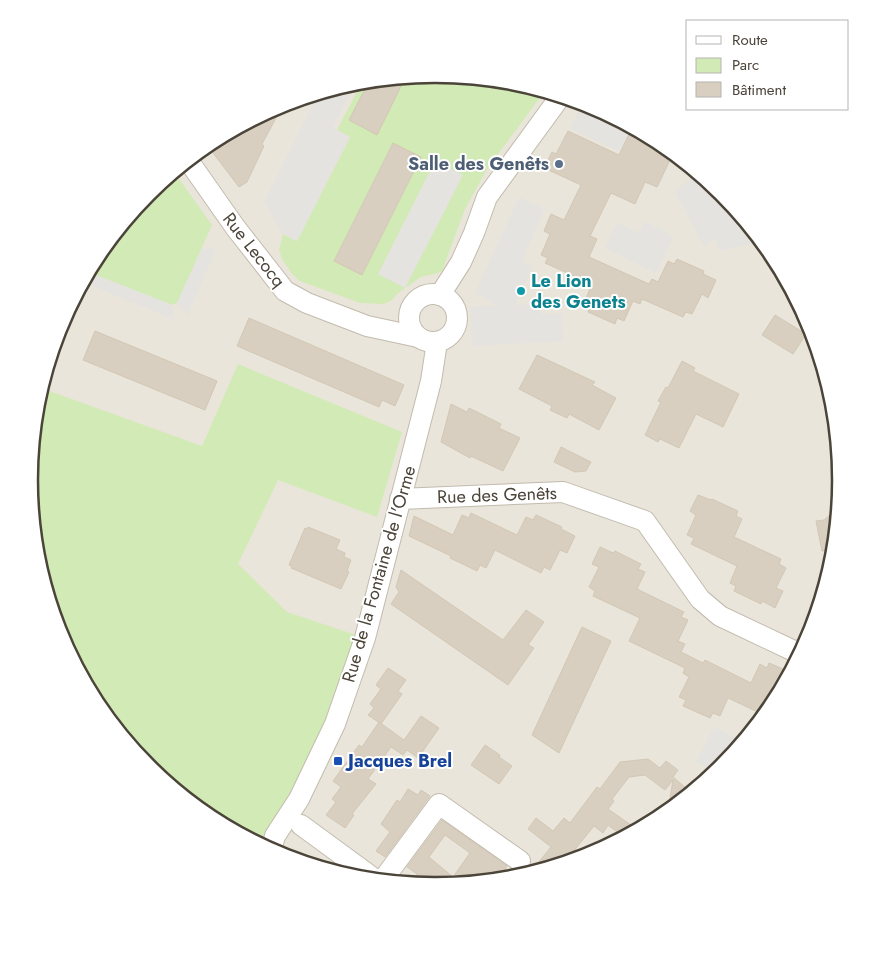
<svg xmlns="http://www.w3.org/2000/svg" width="869" height="961" viewBox="0 0 869 961" font-family="Jost,sans-serif">
	<rect width="100%" height="100%" fill="#f6f3ec"/>
	<circle fill="#eae5da" cx="434" cy="480" r="404"/>
	<g fill="#d2eab5">
		<path d="M435 75 514 83 544 92 487 169 465 209 442 271 438 273 421 277 398 293 392 300 384 304 360 303 300 281 292 274 282 259 279 250 283 234 297 241 350 137 337 130 362 82Z"/>
		<path d="M174 172 212 225 177 303 172 305 88 272C108 235 141 199 174 172Z"/>
		<path d="M238 364 402 432 377 517 278 480 238 564 287 612 365 638 271 851 209 818 147 767 97 706 60 636 36 559 29 480 37 401 41 388 202 446Z"/>
	</g>
	<g fill="#e5e3e0">
		<path d="M356 82 333 128 350 137 297 241 283 234 264 202 318 94Z"/>
		<path d="M582 103 590 106 632 128 620 152 570 129Z"/>
		<path d="M435 161 463 175 405 288 378 274Z"/>
		<path d="M696 173 722 194 738 214 754 243 720 251 715 238 704 246 675 192Z"/>
		<path d="M519 197 545 209 522 261 533 267 515 305 540 304 541 314H562L563 341 472 346 470 307 499 306 475 293Z"/>
		<path d="M644 221 674 236 656 273 605 248 617 223 638 233Z"/>
		<path d="M202 248 216 249 188 315 177 303Z"/>
		<path d="M88 272 172 305 175 320 83 282Z"/>
		<path d="M714 727 743 741 716 772 696 762Z"/>
	</g>
	<g fill="#d8cfc1" stroke="#d3c7b4" fill-rule="evenodd">
		<path d="M405 78 377 135 349 120 369 81Z"/>
		<path d="M283 105 262 144 264 146 247 182 239 187 207 145Z"/>
		<path d="M632 128 660 143 673 154 657 187 645 182 635 204 611 193 590 236 597 239 589 257 649 284 652 279 658 282 668 261 674 264 677 259 704 271 703 274 716 280 708 298 702 294 692 314 686 312 683 317 642 299 640 304 633 301 624 321 617 318 615 324 588 312 590 306 584 303 592 284 545 263 548 258 541 255 550 234 544 231 551 214 564 220 581 185 544 168 552 152 556 154 568 131 619 155Z"/>
		<path d="M393 143 421 157 362 275 334 261Z"/>
		<path d="M775 315 806 334 793 354 762 335Z"/>
		<path d="M249 318 404 385 395 406 382 400 379 407 237 346Z"/>
		<path d="M95 331 217 381 205 410 83 360Z"/>
		<path d="M537 355 595 382 592 385 616 398 599 430 569 414 567 418 550 410 552 406 519 389Z"/>
		<path d="M682 361 695 368 693 371 739 394 723 427 696 414 679 448 660 439 658 442 645 435 661 402 658 401 666 387 668 388Z"/>
		<path d="M451 404 467 412 469 408 501 424 499 428 520 438 503 471 471 456 470 458 441 442Z"/>
		<path d="M561 447 591 462 586 471 575 472 554 462Z"/>
		<path d="M698 495 711 500 712 499 738 511 736 516 742 519 734 537 781 559 779 564 786 568 776 588 783 591 775 608 762 601 761 604 734 591 736 586 730 583 737 566 691 544 694 538 687 535 696 515 690 511Z"/>
		<path d="M838 508 833 549 822 551 816 521 824 520Z"/>
		<path d="M471 513 517 535 526 517 533 520 536 515 562 527 561 529 575 536 567 553 560 550 550 570 544 567 541 573 495 550 486 568 480 565 477 571 450 558 451 556 409 536 414 516 453 535 462 515 469 518Z"/>
		<path d="M308 527 340 540 336 549 345 553 344 557 351 560 347 571 349 572 341 589 291 568 292 566 289 565 305 528 307 529Z"/>
		<path d="M600 547 613 553 615 551 641 564 638 569 645 572 637 589 684 612 681 617 688 620 678 641 685 644 681 652 703 663 705 660 751 683 760 664 767 668 769 663 790 672 772 706 764 715 728 698 720 716 713 713 710 718 683 706 686 700 679 697 689 677 683 673 685 668 629 641 640 618 593 596 595 591 589 587 599 567 592 564Z"/>
		<path d="M401 570 503 640 526 610 544 622 528 645 534 648 508 685 391 604 399 592 396 587Z"/>
		<path d="M582 627 611 641 559 753 532 735Z"/>
		<path d="M388 668 406 680 398 691 402 694 381 724 368 715 374 708 370 704 381 689 376 685Z"/>
		<path d="M421 716 439 728 418 758 407 750 403 755 391 747 368 779 376 784 352 814 354 815 345 828 326 815 336 802 332 799 341 787 333 781 359 745 362 747 379 722 404 740Z"/>
		<path d="M485 745 500 755 499 757 512 766 499 784 471 765Z"/>
		<path d="M648 759 660 768 666 761 678 770 673 777 687 789 686 796 668 811 673 780 665 790 645 775 629 777 612 799 614 801 608 809 638 830 624 837 608 825 603 833 594 826 564 863 530 873 551 847 528 829 536 818 553 831 564 818 570 823 597 787 600 789 620 762Z"/>
		<path d="M408 789 418 795 421 790 430 796 385 857 376 851 390 832 381 824 397 800 400 802Z"/>
		<path d="M442 820 507 866 498 880 434 886 423 885 414 878 417 874 407 867ZM445 835 470 853 453 877 429 857Z"/>
	</g>
	<g fill="none" stroke-linecap="round" stroke-linejoin="round">
		<g stroke="#c2bbae" stroke-width="22">
			<g id="minor">
				<path d="M188 160 235 227 285 291 307 303 367 326 418 337"/>
				<circle cx="433" cy="318" r="24"/>
				<path d="M440 295 461 262 474 233 487 197 560 97"/>
				<path d="M400 499 563 492 645 521 700 599 720 616 796 652 802 649"/>
				<path d="M301 825 376 880"/>
				<path d="M271 851 275 836 299 799 335 724 365 638 431 381 437 342"/>
				<path d="M382 881 439 804 520 861"/>
			</g>
		</g>
		<use href="#minor" stroke="#fff" stroke-width="20"/>
	</g>
	<circle fill="#5c6f8a" stroke="#fff" stroke-width="2" cx="559" cy="164" r="5"/>
	<circle fill="#0f9aa8" stroke="#fff" stroke-width="2" cx="521" cy="291" r="5"/>
	<rect fill="#1a4fb4" stroke="#fff" stroke-width="2" x="333" y="756" width="10" height="10" rx="2.5"/>
	<g text-anchor="middle" dominant-baseline="central" stroke-width="4" stroke-linejoin="round" paint-order="stroke">
		<g font-size="18" font-weight="bold" fill="#4e5e75" stroke="#fff" text-anchor="end">
			<text x="549" y="164">Salle des Genêts</text>
		</g>
		<g font-size="18" fill="#4b4439" stroke="#fff">
			<text transform="translate(254 250) rotate(52)">Rue Lecocq</text>
			<text transform="translate(497 495) rotate(-2)">Rue des Genêts</text>
			<text transform="translate(379 574) rotate(-74)">Rue de la Fontaine de l'Orme</text>
		</g>
		<g font-size="18" font-weight="bold" fill="#0d838f" stroke="#fff" text-anchor="start">
			<text x="531" y="281">Le Lion<tspan x="531" dy="21">des Genets</tspan></text>
		</g>
		<g font-size="18" font-weight="bold" fill="#164399" stroke="#fff" text-anchor="start">
			<text x="348" y="761">Jacques Brel</text>
		</g>
	</g>
	<path d="M0 0H869V961H0ZM38 480a397 397 0 1 1 794 0a397 397 0 1 1-794 0Z" fill="#fff" fill-rule="evenodd"/>
	<path fill="none" stroke="#4b4439" stroke-width="2.5" d="M38 480a397 397 0 1 1 794 0a397 397 0 1 1-794 0Z"/>
	<rect x="686" y="20" width="162" height="90" fill="#ffffff" stroke="#b7b4b0"/>
	<rect x="696" y="36" width="25" height="8" fill="#ffffff" stroke="#b7b4b0"/>
	<text x="732" y="45" font-size="15" fill="#4b4439">Route</text>
	<rect x="696" y="58" width="25" height="15" fill="#d2eab5" stroke="#b7b4b0"/>
	<text x="732" y="70" font-size="15" fill="#4b4439">Parc</text>
	<rect x="696" y="82" width="25" height="15" fill="#d8cfc1" stroke="#b7b4b0"/>
	<text x="732" y="95" font-size="15" fill="#4b4439">Bâtiment</text>
</svg>
